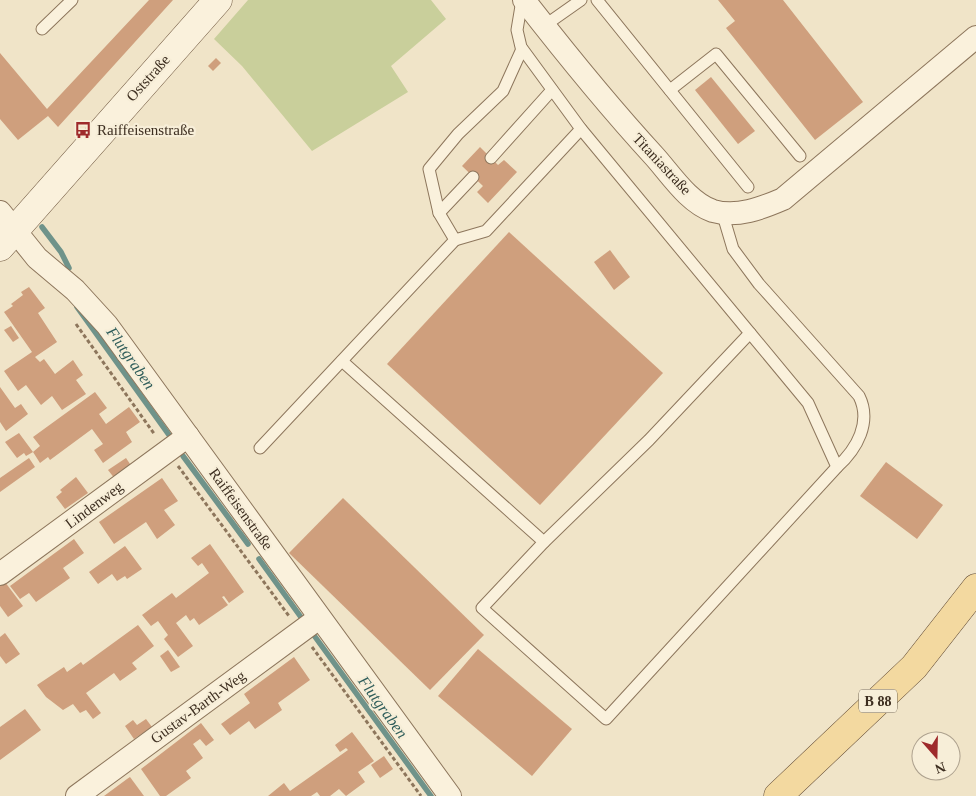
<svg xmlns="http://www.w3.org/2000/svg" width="976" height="796" viewBox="0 0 976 796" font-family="'Times New Roman',serif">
	<rect width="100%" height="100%" fill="#f0e4c8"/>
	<path fill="#c9cf9b" d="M248 0H431L446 19 391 66 408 92 312 151 242 66 214 39Z"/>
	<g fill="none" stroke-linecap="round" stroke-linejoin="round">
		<g stroke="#6f938a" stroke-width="5.5">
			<path d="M42 227 61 252 69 268"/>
			<path d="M77 307 169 435"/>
			<path d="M183 456 248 544"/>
			<path d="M259 559 303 620"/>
			<path d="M313 634 431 796"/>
		</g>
	</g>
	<g fill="#cf9f7d">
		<path d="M149 0H173L58 127 48 116 18 140 0 119V53L47 109Z"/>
		<path d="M718 0H783L863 102 815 140 726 28 735 21Z"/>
		<path d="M216 58 221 63 213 71 208 66Z"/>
		<path d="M711 77 755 131 738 144 695 90Z"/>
		<path d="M480 147 498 165 504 160 517 172 488 203 477 192 483 186 462 166Z"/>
		<path d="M509 232 663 373 540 505 387 364Z"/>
		<path d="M610 250 630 277 614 290 594 262Z"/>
		<path d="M29 287 45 308 38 313 57 342 35 357 40 362 44 359 55 374 73 360 83 375 76 380 86 394 62 410 52 396 41 405 26 385 18 391 4 371 32 352 4 312 13 306 11 304 23 295 21 292Z"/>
		<path d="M11 326 19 338 13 342 4 330Z"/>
		<path d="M0 387 15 408 21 404 28 414 6 431 0 422Z"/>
		<path d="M95 392 107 408 99 414 106 424 129 407 140 422 126 432 132 442 103 463 94 450 103 444 92 429 50 460 48 457 40 463 33 452 26 456 24 453 17 458 5 442 19 433 33 452 40 446 33 437Z"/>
		<path d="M29 458 35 467 0 492V478Z"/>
		<path d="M126 458 132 467 115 479 108 470Z"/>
		<path d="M886 462 943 505 917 539 860 496Z"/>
		<path d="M76 477 88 493 65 509 56 497 62 492 60 490Z"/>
		<path d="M162 478 178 501 164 510 175 525 157 539 146 522 114 544 99 522Z"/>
		<path d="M343 498 484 635 430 690 289 553Z"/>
		<path d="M74 539 84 553 63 568 70 578 36 602 29 593 20 599 10 586Z"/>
		<path d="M210 544 244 592 229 603 224 596 222 597 228 605 199 625 194 618 190 621 186 615 176 623 193 646 178 657 164 639 168 635 158 621 151 626 142 615 172 593 176 598 209 573 202 563 198 566 191 558Z"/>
		<path d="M125 546 142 569 127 579 125 576 117 581 112 574 98 584 89 572Z"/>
		<path d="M5 582 23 606 8 617 0 606V586Z"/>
		<path d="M138 625 154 646 132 663 137 669 120 681 114 673 86 693 101 713 93 719 86 710 80 713 73 704 63 710 46 697 37 685 64 667 67 672 81 662 83 665Z"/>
		<path d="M5 633 20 654 6 664 0 656V637Z"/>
		<path d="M478 649 572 729 532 776 438 696Z"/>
		<path d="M168 650 180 667 171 672 160 656Z"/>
		<path d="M294 657 310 680 278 703 282 710 255 729 249 721 230 735 221 724 250 703 244 694Z"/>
		<path d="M25 709 41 730 0 760V727Z"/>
		<path d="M146 719 152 727 134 739 125 726 133 720 137 725Z"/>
		<path d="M201 723 214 740 206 746 200 739 193 744 203 758 186 771 191 778 166 796H160L141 769Z"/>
		<path d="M352 732 374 761 358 772 365 782 346 796 339 789 330 796H320L317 792 311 796H268L284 783 290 791 348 750 346 748 340 752 335 745Z"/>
		<path d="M384 756 393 769 380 778 371 765Z"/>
		<path d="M130 777 144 796H104L127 779Z"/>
	</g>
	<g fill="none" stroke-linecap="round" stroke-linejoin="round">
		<g stroke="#8d765c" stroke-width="13">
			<g id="lane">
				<path d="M597 0 748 187"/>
				<path d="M544 26 581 0"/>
				<path d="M42 29 72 0"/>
				<path d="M670 90 716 54 800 156"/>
				<path d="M491 158 552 90"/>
				<path d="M722 212 733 249 759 284 859 396C872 422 857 449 837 467"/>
				<path d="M439 213 473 177"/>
				<path d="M455 240 486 231 581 129"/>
				<path d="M342 361 544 542 649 440 750 333 581 129 521 47 517 30 522 0"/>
				<path d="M260 448 455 240 439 213 429 169 458 134 503 91 522 49"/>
				<path d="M544 542 482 608 606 719 837 467 808 403 750 333"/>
			</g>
		</g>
		<g stroke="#8d765c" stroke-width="24">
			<g id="street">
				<path d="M524 0C566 54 609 107 655 157 671 175 689 203 713 211 737 218 762 208 783 199L976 37"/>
				<path d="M0 212 37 258 75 290 107 325 450 796"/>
				<path d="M0 574 188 436"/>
				<path d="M77 796 319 618"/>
			</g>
		</g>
		<g stroke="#6f573f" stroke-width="29">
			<path id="secondary" d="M0 247 218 0"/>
		</g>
		<g stroke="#5b4430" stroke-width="29">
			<path id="primary" d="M778 796 914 667 976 588"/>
		</g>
		<g stroke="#8d765c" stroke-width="3" stroke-dasharray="4 2.5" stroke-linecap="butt">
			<path d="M76 324 155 435"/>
			<path d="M178 466 289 616"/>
			<path d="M312 647 421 796"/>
		</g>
		<use href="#lane" stroke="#faf1dc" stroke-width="11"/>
		<use href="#street" stroke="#faf1dc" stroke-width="22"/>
		<use href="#secondary" stroke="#faf1dc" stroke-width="28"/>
		<use href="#primary" stroke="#f3d9a0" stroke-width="28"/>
	</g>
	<defs>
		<g id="bus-bare" transform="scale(1.35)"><path d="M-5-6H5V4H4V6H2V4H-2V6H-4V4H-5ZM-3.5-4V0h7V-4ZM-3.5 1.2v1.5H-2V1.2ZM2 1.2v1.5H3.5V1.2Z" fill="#9e2a2b" stroke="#f7eed8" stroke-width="2.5" paint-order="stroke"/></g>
	</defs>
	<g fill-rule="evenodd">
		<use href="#bus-bare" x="83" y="130"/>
	</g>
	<g text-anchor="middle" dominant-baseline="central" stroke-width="4.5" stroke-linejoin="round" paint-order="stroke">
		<rect fill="#f7eed8" stroke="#756857" stroke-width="1" x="859" y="689.5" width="38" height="23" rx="4"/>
		<g font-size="14" font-weight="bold" fill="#3d2e20">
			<text x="878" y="701">B 88</text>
		</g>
		<g font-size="15" fill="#3d2e20" stroke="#f7eed8">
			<text transform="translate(148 78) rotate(-48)">Oststraße</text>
			<text transform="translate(662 164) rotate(47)">Titaniastraße</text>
			<text transform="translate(94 505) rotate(-37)">Lindenweg</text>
			<text transform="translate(241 509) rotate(54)">Raiffeisenstraße</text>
			<text transform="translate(198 707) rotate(-36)">Gustav-Barth-Weg</text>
		</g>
		<g font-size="15" fill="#3d2e20" stroke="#f7eed8" text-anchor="start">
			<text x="97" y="130">Raiffeisenstraße</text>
		</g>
		<g font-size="16" font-style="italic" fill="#2f5d5a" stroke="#f7eed8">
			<text transform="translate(131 358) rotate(55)">Flutgraben</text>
			<text transform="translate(383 707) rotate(54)">Flutgraben</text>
		</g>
	</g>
	<g transform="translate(936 756) rotate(160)"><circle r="24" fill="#f7eed8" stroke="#ada18e"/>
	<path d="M0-4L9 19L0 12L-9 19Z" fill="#9e2a2b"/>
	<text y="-8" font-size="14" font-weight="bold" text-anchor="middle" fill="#3d2e20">N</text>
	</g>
</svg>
